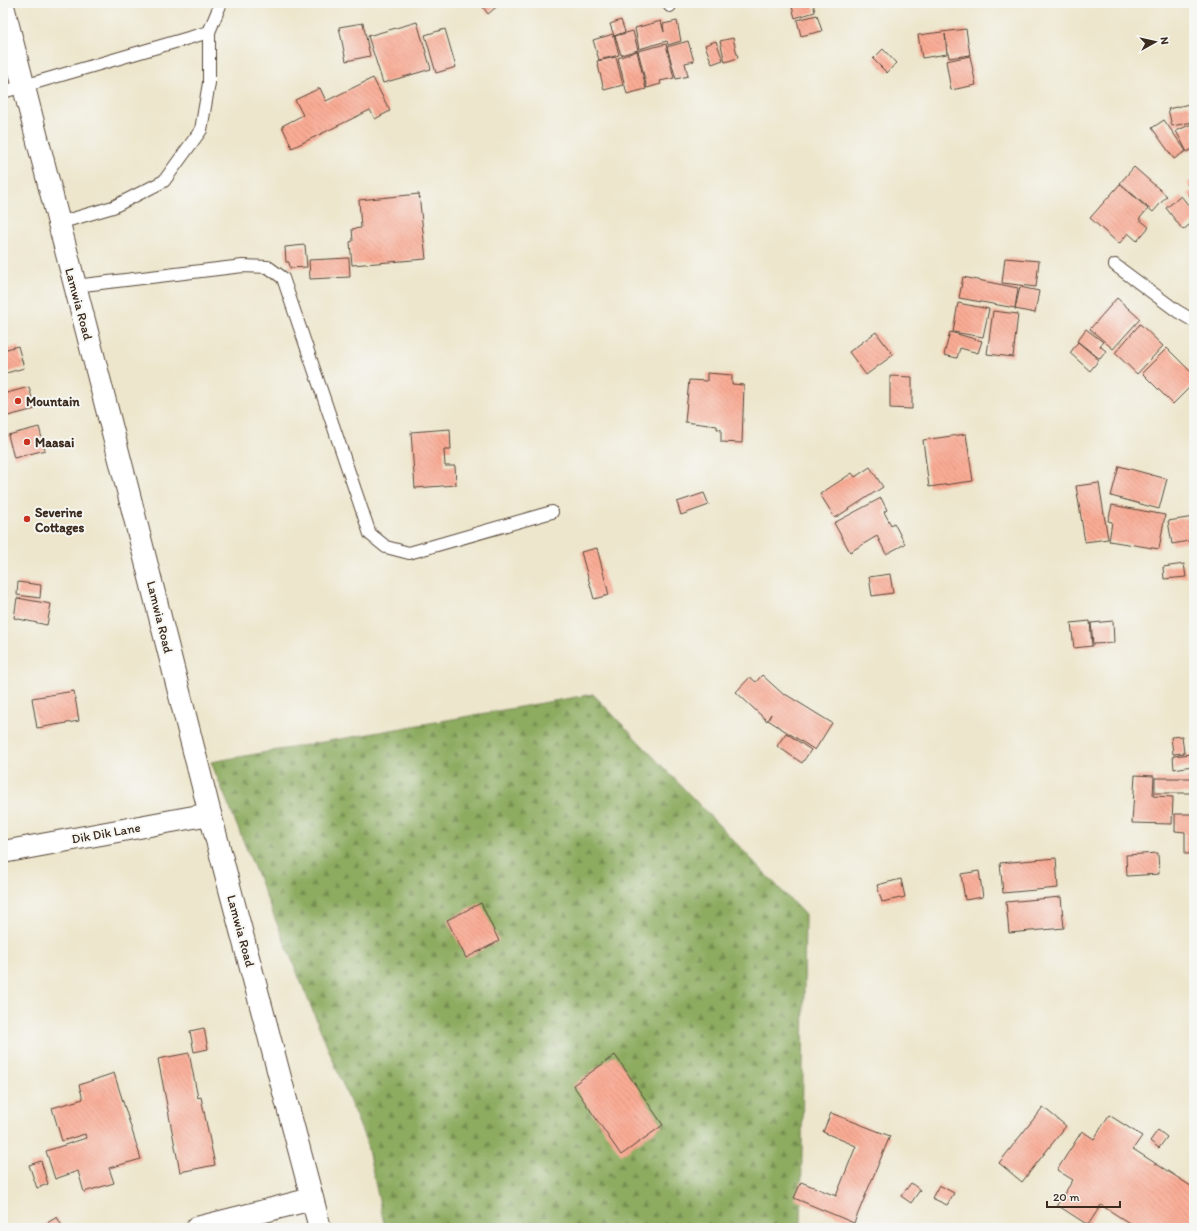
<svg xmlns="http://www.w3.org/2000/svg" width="1197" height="1231" viewBox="0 0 1197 1231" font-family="Itim,sans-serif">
	<defs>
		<pattern id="forest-firs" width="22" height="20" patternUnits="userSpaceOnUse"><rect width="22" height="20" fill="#8dac60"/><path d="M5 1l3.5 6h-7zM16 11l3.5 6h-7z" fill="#748c4f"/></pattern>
		<pattern id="building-back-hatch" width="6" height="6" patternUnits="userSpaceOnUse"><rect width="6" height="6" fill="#f9ab94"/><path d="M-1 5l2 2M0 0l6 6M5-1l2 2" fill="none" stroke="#d6937f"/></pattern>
	</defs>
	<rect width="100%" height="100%" fill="#f6f6f2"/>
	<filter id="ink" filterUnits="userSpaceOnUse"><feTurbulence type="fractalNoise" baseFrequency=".025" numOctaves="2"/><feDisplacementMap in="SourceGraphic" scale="8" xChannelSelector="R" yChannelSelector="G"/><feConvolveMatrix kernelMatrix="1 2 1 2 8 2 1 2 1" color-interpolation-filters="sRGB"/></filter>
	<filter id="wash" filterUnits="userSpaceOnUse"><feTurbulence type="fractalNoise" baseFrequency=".012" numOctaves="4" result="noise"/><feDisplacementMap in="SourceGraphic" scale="16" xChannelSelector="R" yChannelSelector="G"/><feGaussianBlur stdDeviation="0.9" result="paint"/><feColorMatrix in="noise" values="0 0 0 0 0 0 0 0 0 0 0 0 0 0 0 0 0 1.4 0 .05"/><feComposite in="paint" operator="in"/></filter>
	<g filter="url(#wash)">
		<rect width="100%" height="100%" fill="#ede6cc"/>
		<path fill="url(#forest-firs)" stroke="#646b3f" d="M593 694 805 915 801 1228H385L366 1141 211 762Z"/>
		<g id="blocks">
			<g fill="url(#building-back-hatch)">
				<path d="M480 3H501L488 14Z"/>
				<path d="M791 3H813L815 12 795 18Z"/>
				<path d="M817 15 822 31 801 36 797 20Z"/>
				<path d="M621 20 625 32 614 36 610 24Z"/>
				<path d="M661 21 664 32 663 24 677 21 681 41 668 45 667 41 639 49 635 28Z"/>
				<path d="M417 22 431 69 383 83 368 36Z"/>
				<path d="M363 23 370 56 346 61 339 27Z"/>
				<path d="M445 29 456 67 436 73 425 35Z"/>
				<path d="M966 29 970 55 949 58 945 34 947 54 922 58 918 35Z"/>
				<path d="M633 31 638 50 621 55 615 36Z"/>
				<path d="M613 34 614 36 612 37 614 36 619 55 599 60 593 40Z"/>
				<path d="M733 38 738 58 725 62 720 41Z"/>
				<path d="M688 41 694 61 685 63 688 76 676 79 667 47Z"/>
				<path d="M716 41 723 60 712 64 705 45Z"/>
				<path d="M666 44 674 78 660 81 661 84 647 88 638 51Z"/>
				<path d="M883 49 896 63 887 73 873 59Z"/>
				<path d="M637 51 646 89 627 94 618 58Z"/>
				<path d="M970 56 976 85 951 90 946 61Z"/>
				<path d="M616 57 623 85 604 90 597 61Z"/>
				<path d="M373 78 390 111 375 119 370 110 292 148 282 126 303 115 295 100 320 88 326 101Z"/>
				<path d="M1189 104 1193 122 1172 126 1168 109Z"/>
				<path d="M1164 120 1186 151 1174 159 1152 128Z"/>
				<path d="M1194 123V148L1187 152 1176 131Z"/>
				<path d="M1134 167 1167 196 1153 212 1120 183Z"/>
				<path d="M1194 177V201L1188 194 1193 190 1187 184Z"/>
				<path d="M1120 184 1148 209 1139 219 1149 227 1137 241 1128 233 1119 244 1090 218Z"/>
				<path d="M419 194 426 259 352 265 350 242 353 241 352 229 361 228 359 200Z"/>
				<path d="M1181 196 1194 212V221L1183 230 1166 208Z"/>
				<path d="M305 245 307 267 290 268 289 262H286L285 247Z"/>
				<path d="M349 258 350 277 310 279 309 260Z"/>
				<path d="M1005 258 1039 261 1036 287 1002 283Z"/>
				<path d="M963 277 1018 288 1015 308 959 298Z"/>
				<path d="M1020 287 1039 291 1035 313 1015 309Z"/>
				<path d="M1117 298 1140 319 1113 349 1090 329Z"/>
				<path d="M958 303 989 309 983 337 953 332Z"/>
				<path d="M993 311 1018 314 1013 357 987 354Z"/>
				<path d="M1140 324 1163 346 1137 374 1115 353Z"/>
				<path d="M1086 329 1103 342 1100 346 1106 351 1100 359 1077 341Z"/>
				<path d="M876 332 893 355 866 375 849 352Z"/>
				<path d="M950 332 982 341 978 353 960 348 957 358 944 355Z"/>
				<path d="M1078 342 1099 360 1090 371 1070 353Z"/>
				<path d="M18 346 24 368 3 374V350Z"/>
				<path d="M1167 348 1194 375V383L1173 404 1142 373Z"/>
				<path d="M707 373 732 375V384L744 385 742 443 721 442V429H717V426L685 422 689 380 707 381Z"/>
				<path d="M890 376 912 377V409L890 408Z"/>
				<path d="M29 387 35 409 4 417 3 413V394Z"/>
				<path d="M39 427 45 450 14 458 8 435Z"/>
				<path d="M450 429 451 450H444L445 466H455L456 485 415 488 411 432Z"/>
				<path d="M966 434 973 481 929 487 923 440Z"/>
				<path d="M1119 466 1167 479 1159 509 1111 496Z"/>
				<path d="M870 467 883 487 835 518 820 494 852 473 855 477Z"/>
				<path d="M1099 483 1108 539 1085 542 1076 486Z"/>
				<path d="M704 493 709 505 681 515 677 502Z"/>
				<path d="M881 498 887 510 884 512 891 525 894 523 905 544 886 554 877 536 850 552 834 523Z"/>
				<path d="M1112 505 1165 515 1159 549 1109 541 1112 522 1108 521Z"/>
				<path d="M1194 517V540L1172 544 1168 521Z"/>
				<path d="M597 548 609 595 594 599 581 552Z"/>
				<path d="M1184 564 1186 577 1164 579 1163 567Z"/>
				<path d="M890 574 893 593 872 596 869 577Z"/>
				<path d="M18 582 41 585 40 598 17 595Z"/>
				<path d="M17 598 51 604 47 625 14 618Z"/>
				<path d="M1090 621 1092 646 1074 648 1071 623Z"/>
				<path d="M1113 621 1114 643 1093 644 1091 623Z"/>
				<path d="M762 675 784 695 785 694 832 723 815 750 768 720 771 714 767 721 736 692 750 677 756 682Z"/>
				<path d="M74 691 79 721 37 728 32 698Z"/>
				<path d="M786 733 811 750 802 763 777 746Z"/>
				<path d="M1182 736 1184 753 1173 754 1171 737Z"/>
				<path d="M1191 754 1192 766 1174 769 1173 756Z"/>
				<path d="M1135 775 1154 776 1153 796 1173 797 1172 824 1132 823Z"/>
				<rect x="1155" y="778" width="39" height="15"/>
				<path d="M1175 814H1194V854H1185V832L1175 831Z"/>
				<path d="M1158 853 1159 874 1127 876 1126 855Z"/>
				<path d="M1056 858 1058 888 1003 893 1000 863Z"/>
				<path d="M979 871 983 897 965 900 961 874Z"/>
				<path d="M901 879 905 897 882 902 877 885Z"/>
				<path d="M1061 897 1064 928 1009 933 1006 902Z"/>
				<path d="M481 903 499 941 466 958 447 920Z"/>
				<path d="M204 1028 208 1049 194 1052 190 1031Z"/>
				<path d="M189 1053 198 1098 201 1097 215 1165 180 1172 158 1059Z"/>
				<path d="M615 1055 663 1125 621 1155 573 1085Z"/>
				<path d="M114 1073 141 1159 109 1168 114 1183 84 1192 78 1171 55 1179 46 1151 86 1138 85 1134 62 1141 52 1108 83 1099 79 1085Z"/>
				<path d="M1043 1107 1066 1126 1022 1182 999 1163Z"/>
				<path d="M831 1113 890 1136 854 1223 794 1198 801 1182 836 1196 856 1146 823 1132Z"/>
				<path d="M1109 1115 1142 1136 1133 1149 1194 1188V1228H1137L1101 1205 1088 1225 1057 1205 1073 1180 1057 1170 1082 1131 1094 1139Z"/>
				<path d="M1158 1130 1167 1137 1159 1148 1150 1141Z"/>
				<path d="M3 1131 8 1142 3 1145Z"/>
				<path d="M41 1161 48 1184 37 1188 29 1165Z"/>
				<path d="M911 1183 920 1190 911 1203 901 1196Z"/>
				<path d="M939 1185 954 1193 947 1205 932 1198Z"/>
				<path d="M57 1217 63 1228H43L42 1226Z"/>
			</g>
		</g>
	</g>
	<g filter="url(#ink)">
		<use href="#blocks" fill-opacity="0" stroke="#564638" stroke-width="1"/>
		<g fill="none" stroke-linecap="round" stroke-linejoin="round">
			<g stroke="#564638" stroke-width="14">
				<g id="service">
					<path d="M668 3 670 6"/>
					<path d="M3 92 209 32"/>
					<path d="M59 223 113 207 164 181 201 130 209 83V32L221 3"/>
					<path d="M1115 265 1177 311 1194 321"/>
					<path d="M75 286 243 266 268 267 283 278 370 534 386 547 409 553 552 512"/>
				</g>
			</g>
			<g stroke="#564638" stroke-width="24">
				<g id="minor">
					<path d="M3 6 126 483 210 814 320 1228"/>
					<path d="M3 852 210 814"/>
					<path d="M197 1228 312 1199"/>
				</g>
			</g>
			<use href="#service" stroke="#fff" stroke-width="12"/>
			<use href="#minor" stroke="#fff" stroke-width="22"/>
		</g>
	</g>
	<g fill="#c8321e" stroke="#f6f6f2" stroke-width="1.5">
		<circle cx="18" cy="401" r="4"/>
		<circle cx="27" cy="442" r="4"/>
		<circle cx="27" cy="519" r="4"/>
	</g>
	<g text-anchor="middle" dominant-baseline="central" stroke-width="4" stroke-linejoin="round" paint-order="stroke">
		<g font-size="13" fill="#3b2a1e" stroke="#f6f6f2">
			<text transform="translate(79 304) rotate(75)">Lamwia Road</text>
			<text transform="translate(160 617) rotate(76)">Lamwia Road</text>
			<text transform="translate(106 833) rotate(-10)">Dik Dik Lane</text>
			<text transform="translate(241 931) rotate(75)">Lamwia Road</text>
		</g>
		<g font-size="13" font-weight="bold" fill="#3b2a1e" stroke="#f6f6f2" text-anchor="start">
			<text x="26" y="401">Mountain</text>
			<text x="35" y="442">Maasai</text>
			<text x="35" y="512">Severine<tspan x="35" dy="15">Cottages</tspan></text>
		</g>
	</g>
	<rect width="1197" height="1231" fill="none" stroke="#f6f6f2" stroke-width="16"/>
	<g transform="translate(1155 42) rotate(82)" stroke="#f6f6f2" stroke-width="3" paint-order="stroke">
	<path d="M0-3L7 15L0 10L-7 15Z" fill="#3b2a1e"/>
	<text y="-6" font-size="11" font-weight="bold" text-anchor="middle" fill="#3b2a1e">N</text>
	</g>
	<path d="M1047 1201v6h73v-6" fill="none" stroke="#3b2a1e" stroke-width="2"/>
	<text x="1053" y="1201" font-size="12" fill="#3b2a1e" stroke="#f6f6f2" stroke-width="3" paint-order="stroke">20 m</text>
</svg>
